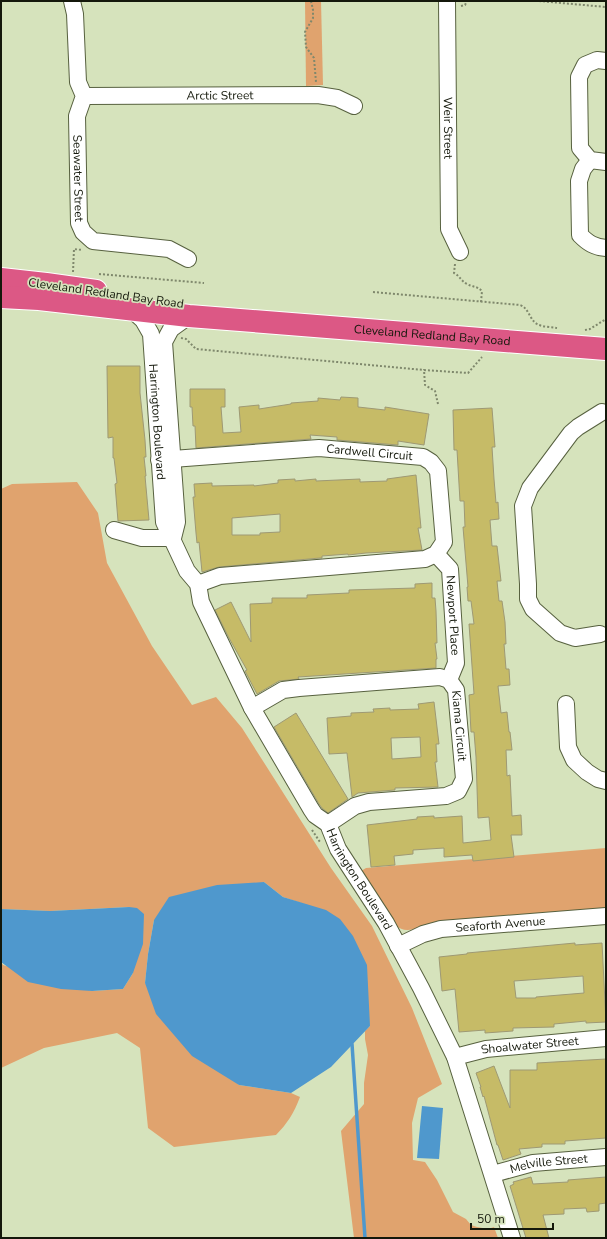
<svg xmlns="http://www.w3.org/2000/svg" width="607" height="1239" viewBox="0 0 607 1239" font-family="'Nunito Sans',sans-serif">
	<rect width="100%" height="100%" fill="#d6e3bc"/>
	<g fill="#e0a36e">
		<path d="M305 1H321L323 85 306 86Z"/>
		<path d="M77 482 98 513 107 563 152 646 192 705 216 697 242 728 331 868 372 926 412 1008 442 1084 418 1098 412 1123 413 1160 425 1162 437 1180 453 1212 466 1219 471 1225 477 1227 488 1229 494 1227 498 1238H354L341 1131 364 1104V1083L368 1055 365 1039V1031L370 1026 304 904 283 897 264 882 154 920 148 954 145 983 239 1085 291 1093 300 1097C294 1113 287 1124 276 1135L174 1147 148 1128 140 1048 117 1033 44 1048 1 1068V962L3 965 92 991 123 989 133 973 129 907 50 911 1 909V489L12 484Z"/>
		<path d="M606 848V909L434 922C420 926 407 936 395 925L361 871 366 868Z"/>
	</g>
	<g fill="#4f98cd">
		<path d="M264 882 283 897 326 910 340 919 353 936 367 965 370 1026 331 1067 291 1093 239 1085 192 1056 156 1014 145 983 148 954 154 920 169 897 217 885Z"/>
		<path d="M129 907 137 908 144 914 143 944 133 973 123 989 92 991 61 989 28 982 1 962V909L50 911Z"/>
		<path d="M422 1106 443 1108 439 1159 417 1158Z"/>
	</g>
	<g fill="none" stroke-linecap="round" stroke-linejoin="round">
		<path stroke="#4f98cd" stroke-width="3.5" d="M352 1044 365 1238"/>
	</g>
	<g fill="#c6bb67" stroke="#9e9974" fill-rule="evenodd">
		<path d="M107 366H140V393L145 440 146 457H144L146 476H145L149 520 118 521 115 484 117 483 114 458H113V437L108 438Z"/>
		<path d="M190 389H225V407H221L223 433 241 432 239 407 259 405V409L291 404V403L318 401V398L340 400 341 397 358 398V407L385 410V407L429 414 424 445 398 441V445L337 440V437L310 435 311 439 196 448 195 426H193L192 407H190Z"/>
		<path d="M492 408 495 447H492L494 479 496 503 498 502 499 519 490 520 492 546H497L501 581H497L499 601H502L505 622 506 644H504L506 669H509L510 685 498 686 501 713 507 712 509 732H510L512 750H506L507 776 510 775 512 816 521 815 522 835H511L514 857 473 861 472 855 444 857V848L413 850V854L394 856 395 865 371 867 367 825 417 819V817L434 816V818L462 816 463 843 491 840 489 817 478 818 476 757 474 732H471L469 695 474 694 469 624H474L471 601H468L467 587H468L463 527H465L464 501H460L457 450H454L453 410Z"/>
		<path d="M416 475 421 528H418L422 550 366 553 348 555V554L322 556V558H320L219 567 202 572 199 542 197 543 196 533 193 497H195L194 484 212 483V486L254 485V486L278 483V480L295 479V481L316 479V481L360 479V482L387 481V479ZM280 514V532L260 533V535H232V518Z"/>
		<path d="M432 583V598H435L436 611 437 643H435L437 659H436V668L298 677 299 679 279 681 257 694 245 671 247 670 229 638 215 610 231 602 251 642 250 604 272 603V598H307V595L349 593V590L415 588V584Z"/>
		<path d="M434 702 439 744H436L437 762H435L438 787 395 788V790L358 793 352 797 347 753 329 754 327 718 351 716V713L374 712 373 709 390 708V710L419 709 418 704ZM420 737 421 757 392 759 391 738Z"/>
		<path d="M296 713 348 799 328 813 322 808 319 804 274 727Z"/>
		<path d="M575 943V945L602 943 606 1022 586 1023V1021L554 1024V1027L513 1028V1031L485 1033V1030L459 1032 455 989 442 991 439 957 467 954V953ZM583 976 584 993 536 997V998H516L514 981Z"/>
		<path d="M606 1059V1138L565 1141V1144H542V1147L519 1149 521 1154 503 1160 498 1145H497L484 1096 483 1097 480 1087H481L476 1073 494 1066 510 1108V1070H537V1063Z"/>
		<path d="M531 1177 533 1184 568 1182V1180L606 1177V1203L599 1204V1211L587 1212 586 1208 564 1209V1214L543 1215 549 1238H526L510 1186 514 1184 513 1182Z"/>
	</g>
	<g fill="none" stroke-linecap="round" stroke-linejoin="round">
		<g stroke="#57613f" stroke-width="18">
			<g id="minor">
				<path id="s1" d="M72 1 75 14 78 82 84 96 77 116 79 223 83 232 93 241 169 249 188 259"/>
				<path id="s2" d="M447 1 449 229 460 252"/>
				<path d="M606 61 597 60 585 65 579 77 580 148 590 160 606 162"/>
				<path id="s3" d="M84 96 318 95 337 98 354 106"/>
				<path d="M590 160 583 169 579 181 580 235C588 243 594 247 606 248"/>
				<path id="s4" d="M132 310 143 320 151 334 164 522 187 571 198 584 201 602 252 708 311 809 315 815 328 824 338 849 386 923 421 988 455 1057 512 1238"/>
				<path id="s5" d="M159 460 319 448 423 457 431 462 438 471 444 542 436 554 425 559 220 576 198 584"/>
				<path d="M114 530 142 538H173"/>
				<path d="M173 538 177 522 164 342 171 329 189 316"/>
				<path id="s6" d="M436 554 450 569 456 663 449 680"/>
				<path d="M600 634 575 638 560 633 533 609 528 599V584L523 506 530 488 571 433 578 427 602 412"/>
				<path d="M566 704 568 747 574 760 587 772 598 779 606 781"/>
				<path id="s7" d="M252 708 283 690 299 688 440 677 449 680 456 690 464 779 458 791 446 796 369 802 355 806 328 824"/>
				<path id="s8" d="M398 946 423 934 441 929 606 916"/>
				<path id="s9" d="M455 1057 486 1049 606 1038"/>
				<path id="s10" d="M493 1174 533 1163 606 1157"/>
			</g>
		</g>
		<g stroke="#fff" stroke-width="24">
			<g id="highway">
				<path d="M1 279 46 284 96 291"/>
				<path id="s11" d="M1 297 39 299 189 316 606 349"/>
			</g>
		</g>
		<g stroke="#7f886c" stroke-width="2" stroke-dasharray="2 2" stroke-linecap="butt">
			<path d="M311 1 313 10V18L305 32 306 47 314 58 316 82"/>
			<path d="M539 1 606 7"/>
			<path d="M461 6 465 5 467 1"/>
			<path d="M455 264 454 273C460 276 461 281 467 284 472 287 477 286 482 291L481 302"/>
			<path d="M73 272 74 249 82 250"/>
			<path d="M99 274 204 283"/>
			<path d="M373 292 520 305C529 308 529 319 537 324 542 327 551 327 557 328"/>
			<path d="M585 330 590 329 606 319"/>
			<path d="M181 338 186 339 196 349 424 370"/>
			<path d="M438 404 435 391 425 385 424 370 468 373 482 357"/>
			<path d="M312 830 320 842"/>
		</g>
		<use href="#minor" stroke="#fff" stroke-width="16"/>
		<use href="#highway" stroke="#dc5885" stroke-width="22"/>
	</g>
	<g text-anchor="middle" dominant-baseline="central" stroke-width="3.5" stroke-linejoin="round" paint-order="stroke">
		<g font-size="12" fill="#14180b" stroke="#d6e3bc">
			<text stroke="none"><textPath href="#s3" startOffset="136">Arctic Street</textPath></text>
			<text stroke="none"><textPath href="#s2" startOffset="127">Weir Street</textPath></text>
			<text stroke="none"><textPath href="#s1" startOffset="180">Seawater Street</textPath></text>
			<text transform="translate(106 293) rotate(8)">Cleveland Redland Bay Road</text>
			<text stroke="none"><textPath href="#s11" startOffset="433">Cleveland Redland Bay Road</textPath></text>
			<text stroke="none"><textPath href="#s4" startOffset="119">Harrington Boulevard</textPath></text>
			<text stroke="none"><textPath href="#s5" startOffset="211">Cardwell Circuit</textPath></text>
			<text stroke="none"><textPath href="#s6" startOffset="67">Newport Place</textPath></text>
			<text stroke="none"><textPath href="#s7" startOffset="251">Kiama Circuit</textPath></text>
			<text stroke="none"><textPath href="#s4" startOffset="630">Harrington Boulevard</textPath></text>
			<text stroke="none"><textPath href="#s8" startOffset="106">Seaforth Avenue</textPath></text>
			<text stroke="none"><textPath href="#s9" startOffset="76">Shoalwater Street</textPath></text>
			<text stroke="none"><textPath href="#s10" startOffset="57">Melville Street</textPath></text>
		</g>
	</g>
	<rect width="607" height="1239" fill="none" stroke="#14180b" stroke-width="4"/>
	<path d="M471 1223v6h82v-6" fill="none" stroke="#14180b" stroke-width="2"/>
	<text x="477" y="1223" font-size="12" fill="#14180b" stroke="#d6e3bc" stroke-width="3" paint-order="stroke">50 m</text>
</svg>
